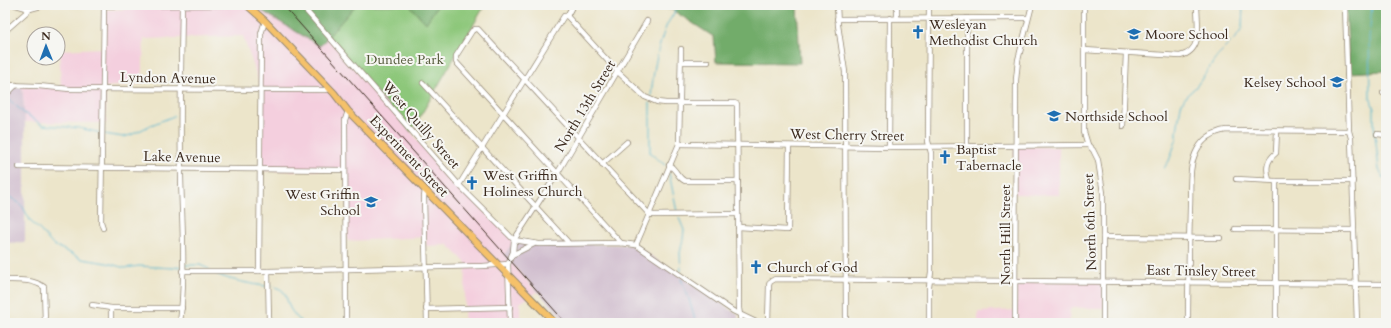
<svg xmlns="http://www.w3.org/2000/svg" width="1391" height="328" viewBox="0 0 1391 328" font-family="Cardo,serif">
	<rect width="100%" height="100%" fill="#f6f6f2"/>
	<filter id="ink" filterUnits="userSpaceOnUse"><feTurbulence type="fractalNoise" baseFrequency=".025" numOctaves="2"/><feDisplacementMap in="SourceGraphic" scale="8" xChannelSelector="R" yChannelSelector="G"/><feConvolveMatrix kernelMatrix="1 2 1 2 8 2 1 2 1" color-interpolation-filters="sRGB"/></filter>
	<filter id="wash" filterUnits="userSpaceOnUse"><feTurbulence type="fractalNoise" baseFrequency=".012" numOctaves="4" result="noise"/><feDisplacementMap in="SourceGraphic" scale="16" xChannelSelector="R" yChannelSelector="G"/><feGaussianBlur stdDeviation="0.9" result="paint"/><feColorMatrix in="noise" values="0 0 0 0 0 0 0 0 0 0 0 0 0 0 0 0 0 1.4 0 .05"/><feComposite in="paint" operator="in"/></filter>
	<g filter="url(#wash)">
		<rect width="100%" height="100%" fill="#ece5ca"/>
		<g fill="#f4cfde">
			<path d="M182 5H252L319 46 328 36 411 132 445 173 514 241 504 255 537 292 520 303V319L530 321 532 323H464L466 263 448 245 426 246V237L347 241V170L262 171V90L243 36 144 39 142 84 105 87 106 123 25 122 22 86 61 87 59 50 104 48 105 10 182 7Z"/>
			<path d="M1014 147H1059V195L1015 194Z"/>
			<path d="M1016 281 1104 282V308H1070L1069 323H978V312L1016 310Z"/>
		</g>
		<g fill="#d0bdce">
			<path d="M5 86H22L25 122V242L5 243Z"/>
			<path d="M514 241 536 243 635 245 738 315V323H567L504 255Z"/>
		</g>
		<path fill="#8dc77a" stroke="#64784c" d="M356 5H485L411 132 328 36Z"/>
		<g fill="#72ac6a" stroke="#566b44">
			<path d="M252 5H356L320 46Z"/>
			<path d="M409 5H438L426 23Z"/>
			<path d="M660 5H797L800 63 716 62 714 37 671 9Z"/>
			<path d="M1346 5H1386V71L1349 73Z"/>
		</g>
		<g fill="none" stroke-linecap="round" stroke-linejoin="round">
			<g stroke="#51b4cf" stroke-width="1">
				<path d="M1372 5 1369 38 1370 97 1374 109V125L1379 170 1386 181"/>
				<path d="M6 97 24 113 43 125 79 128 101 133"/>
				<path d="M651 97C653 73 657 49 666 27 669 19 676 13 677 5"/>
				<path d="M650 103V153L665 165"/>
				<path d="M104 134 123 137 131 135 151 125 174 116"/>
				<path d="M1164 168 1169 161 1177 138V131L1181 105 1186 96 1196 87 1219 54 1239 34 1242 28 1243 5"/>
				<path d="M669 173 677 212"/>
				<path d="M5 194 19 203 23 207 31 222 39 229 52 244 82 259 107 263 125 268 139 266 173 268 182 266"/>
				<path d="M679 218 684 230 683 239 680 253 681 271"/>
				<path d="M185 265H200L209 269"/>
				<path d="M215 273C223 279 255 285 266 286"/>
				<path d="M681 279 689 299 696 323"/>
				<path d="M271 286C288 290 284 294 290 308 293 314 298 318 302 323"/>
			</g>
		</g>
	</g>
	<g filter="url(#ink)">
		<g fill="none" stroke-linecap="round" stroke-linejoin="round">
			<g stroke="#948874" stroke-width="6">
				<g id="minor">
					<path d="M16 5 30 9 41 6 238 5"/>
					<path d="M301 5 459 185 514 240 539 244 621 243 636 245 733 311 758 323"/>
					<path d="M837 5 838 25 845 72 846 323"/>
					<path d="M897 5V18"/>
					<path d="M1084 5V132L1088 145 1093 150 1098 160 1103 193V323"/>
					<path d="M1345 5 1349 131 1351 138 1357 323"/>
					<path d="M567 16 618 72 645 97 657 102 666 103H734L737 104 739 308 741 323"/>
					<path d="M837 19 1028 18"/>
					<path d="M5 31 30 9"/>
					<path d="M1084 50 1180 56C1204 51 1197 23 1197 5"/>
					<path d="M681 62H708"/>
					<path d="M423 83 567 241 568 243"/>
					<path d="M5 85 38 86 70 89 325 90 330 89"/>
					<path d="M1383 93H1386"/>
					<path d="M5 96 16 85"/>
					<path d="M1123 126 1126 53"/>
					<path d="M1377 134 1386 135"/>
					<path d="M679 144 889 147 1088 145"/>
					<path d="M889 147 890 18"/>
					<path d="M967 147V18"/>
					<path d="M602 164 627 142"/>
					<path d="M669 165C676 169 678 178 685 181H738"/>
					<path d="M19 167 345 170"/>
					<path d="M1236 179 1276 181H1353"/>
					<path d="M1269 180C1266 169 1266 161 1276 153L1277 131"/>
					<path d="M459 185 564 16H567L573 5"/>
					<path d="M425 190 424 197 427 323"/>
					<path d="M738 227 788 230 789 146"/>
					<path d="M103 228 101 222 104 5"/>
					<path d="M1235 229 1354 230"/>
					<path d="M1103 237 1220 238"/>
					<path d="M621 243 456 62V56L472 31 475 29H478L649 214 653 215 737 214"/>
					<path d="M636 245 679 144 681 49"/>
					<path d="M512 255 534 244"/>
					<path d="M182 271H268L483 266 508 264"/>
					<path d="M259 271 261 34 265 21"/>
					<path d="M268 271 269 323"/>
					<path d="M5 280C18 280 33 279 44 287L45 323"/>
					<path d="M92 305 111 308H182"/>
					<path d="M111 308V323"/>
					<path d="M426 309 510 307"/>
					<path d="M180 323C186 274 182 224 181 175 180 118 181 62 182 5"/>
					<path d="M346 323 345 120 348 111"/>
					<path d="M510 323 508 264 513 252 514 240 557 174 647 21"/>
					<path d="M768 323 769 285 770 282 775 279 1386 284"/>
					<path d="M929 323V287L931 272V153L928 141 929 5"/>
					<path d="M1015 323 1016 80 1018 60 1032 5"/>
					<path d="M1188 323C1188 284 1189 246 1190 207 1191 189 1188 166 1197 150 1203 139 1214 132 1226 130L1349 131"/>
					<path d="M1276 323V181"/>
				</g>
			</g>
			<g stroke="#948874" stroke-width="8">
				<path id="major" d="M247 5 265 21 334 93 348 111 555 323"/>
			</g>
			<use href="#minor" stroke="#fff" stroke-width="4.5"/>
			<use href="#major" stroke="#f5c16b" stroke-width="6"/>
			<path stroke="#3b2a1e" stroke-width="1" d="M283 5 566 323"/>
		</g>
	</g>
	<defs>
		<g id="church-bare" transform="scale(1.08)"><path d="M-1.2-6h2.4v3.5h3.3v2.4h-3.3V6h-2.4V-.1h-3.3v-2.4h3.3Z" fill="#1f6fb2" stroke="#f6f6f2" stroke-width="2.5" paint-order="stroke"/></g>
		<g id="school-bare" transform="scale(1.08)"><path d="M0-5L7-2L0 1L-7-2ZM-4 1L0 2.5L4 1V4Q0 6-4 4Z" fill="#1f6fb2" stroke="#f6f6f2" stroke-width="2.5" paint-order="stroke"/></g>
	</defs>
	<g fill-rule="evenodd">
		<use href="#church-bare" x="918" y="32"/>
		<use href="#school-bare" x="1134" y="34"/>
		<use href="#school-bare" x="1337" y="82"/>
		<use href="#school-bare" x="1054" y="116"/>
		<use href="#church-bare" x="945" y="157"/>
		<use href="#church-bare" x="472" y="183"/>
		<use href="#school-bare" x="371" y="202"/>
		<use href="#church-bare" x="756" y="267"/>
	</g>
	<g text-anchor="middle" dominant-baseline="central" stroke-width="4" stroke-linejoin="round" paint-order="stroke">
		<g font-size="14" fill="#3b2a1e" stroke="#f6f6f2" text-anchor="start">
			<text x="929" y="24">Wesleyan<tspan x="929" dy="16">Methodist Church</tspan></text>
			<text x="1145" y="34">Moore School</text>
			<text x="1326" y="82" text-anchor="end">Kelsey School</text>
			<text x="1065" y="116">Northside School</text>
			<text x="956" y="149">Baptist<tspan x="956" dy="16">Tabernacle</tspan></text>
			<text x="483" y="175">West Griffin<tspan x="483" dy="16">Holiness Church</tspan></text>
			<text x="360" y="194" text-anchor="end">West Griffin<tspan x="360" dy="16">School</tspan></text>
			<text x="767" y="267">Church of God</text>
		</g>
		<g font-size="14" fill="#54593a" stroke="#f6f6f2">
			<text x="405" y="59">Dundee Park</text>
		</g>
		<g font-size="14" fill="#3b2a1e" stroke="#f6f6f2">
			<text transform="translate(168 78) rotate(1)">Lyndon Avenue</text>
			<text transform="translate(585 106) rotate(-59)">North 13th Street</text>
			<text transform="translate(421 125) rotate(49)">West Quilly Street</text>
			<text transform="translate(847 135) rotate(1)">West Cherry Street</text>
			<text transform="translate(409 156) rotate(46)">Experiment Street</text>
			<text transform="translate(182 157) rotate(1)">Lake Avenue</text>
			<text transform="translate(1090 222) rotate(-92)">North 6th Street</text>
			<text transform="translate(1005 235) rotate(-90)">North Hill Street</text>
			<text transform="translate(1201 271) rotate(1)">East Tinsley Street</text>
		</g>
	</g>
	<rect width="1391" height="328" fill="none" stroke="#f6f6f2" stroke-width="20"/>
	<g transform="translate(46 46) rotate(359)"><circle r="19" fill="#f6f6f2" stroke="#aba49d"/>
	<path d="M0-3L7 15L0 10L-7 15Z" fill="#1f6fb2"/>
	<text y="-6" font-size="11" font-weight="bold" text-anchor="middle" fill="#3b2a1e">N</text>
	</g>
</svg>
